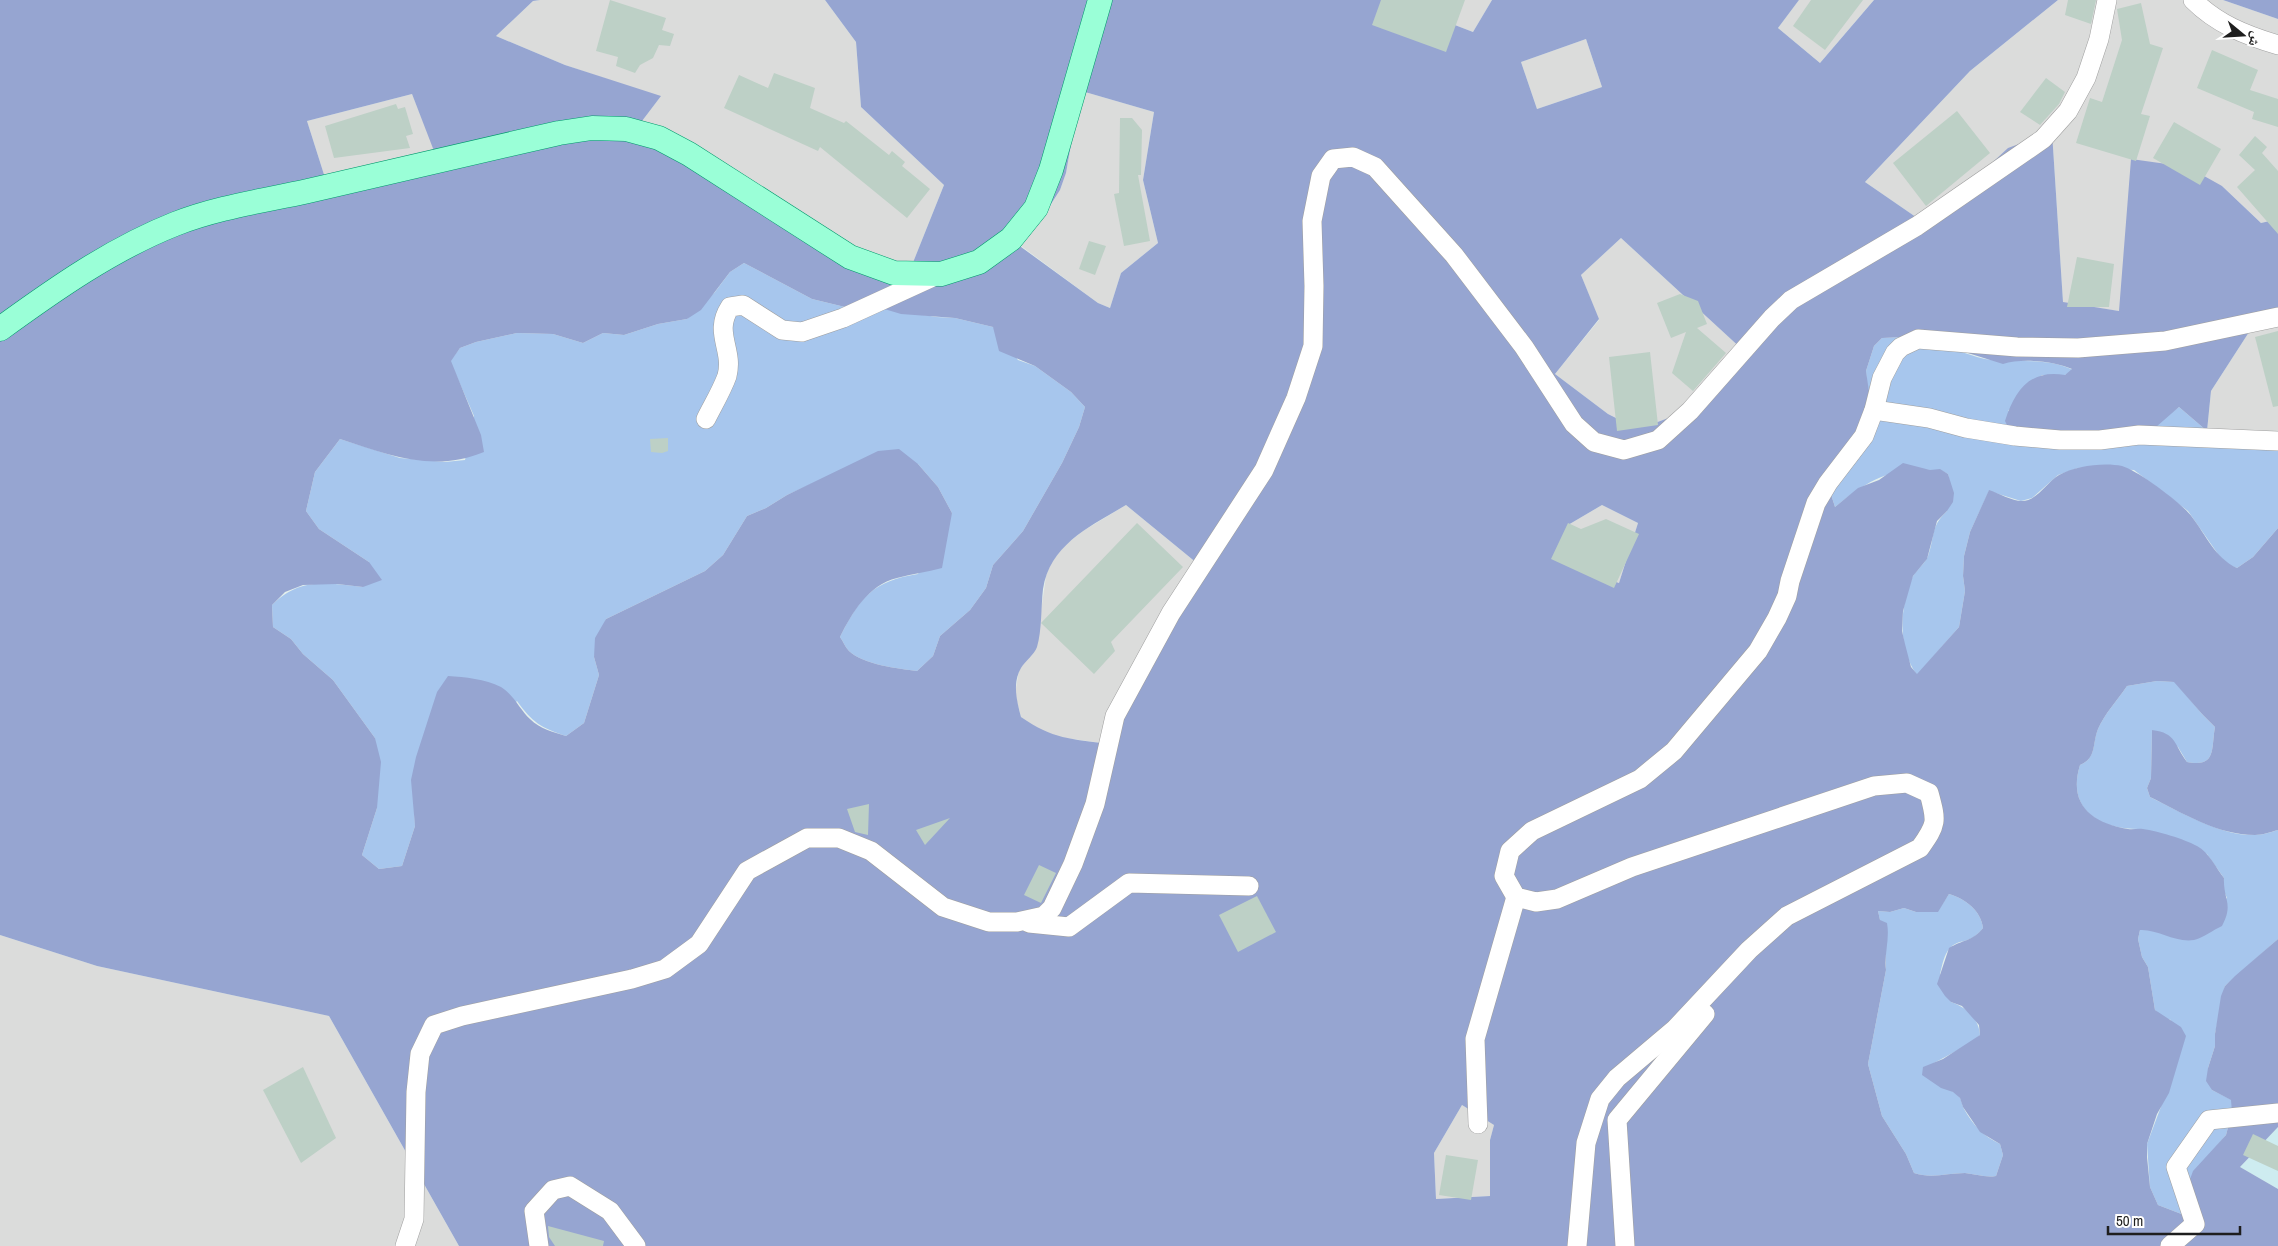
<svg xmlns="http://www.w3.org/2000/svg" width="2278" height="1246" viewBox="0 0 2278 1246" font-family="'Archivo Narrow','Noto Naskh Arabic',sans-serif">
	<rect width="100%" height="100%" fill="#e4f0ec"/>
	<g fill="#dbdcdb">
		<path d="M540 0H825L856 42 861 107 944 185 910 270 871 256 639 125 660 97 565 65 496 36 533 1Z"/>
		<path d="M1390 0H1492L1473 32Z"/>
		<path d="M1799 0H1874L1820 63 1778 28Z"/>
		<path d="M2058 0H2223L2278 19V219L2261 223 2222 186 2119 311 2063 303 2052 132 1926 224 1865 182 1970 71Z"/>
		<path d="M1586 39 1602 87 1537 109 1521 62Z"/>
		<path d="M1085 92 1154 112 1143 180 1158 243 1121 273 1110 308 1098 303 1017 243 1051 205 1060 190 1066 173 1072 139Z"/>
		<path d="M412 94 435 151 327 184 307 121Z"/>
		<path d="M1621 238 1745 352 1676 415 1655 423 1620 420 1608 414 1555 374 1599 320 1581 275Z"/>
		<path d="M2278 312V435L2207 431 2211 391 2251 329Z"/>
		<path d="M1126 505 1198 564 1108 744 1058 737 1039 730 1021 717 1015 694 1019 670 1036 647 1046 576 1051 563 1065 545 1083 531Z"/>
		<path d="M1602 505 1638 523 1619 583 1556 561 1568 525Z"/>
		<path d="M0 935 97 966 329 1016 459 1246H0Z"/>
		<path d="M1462 1105 1494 1125 1490 1140V1196L1436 1199 1434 1153Z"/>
	</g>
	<path fill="#ceecf0" d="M2278 1127V1189L2240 1167Z"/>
	<g fill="#a7c6ed">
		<path d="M744 263 812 299 845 307 881 308 936 317 955 318 993 327 1018 360 1035 366 1071 392 1085 407 1079 427 1062 463 1023 531 993 565 986 588 970 610 940 636 933 656 917 671C899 669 862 664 849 651 845 647 843 641 840 637 860 597 873 581 918 574L952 513 938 487 918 464 829 476 787 495 766 508 747 516 723 555 705 571 606 619 594 657 599 675 584 723 566 736C541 728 532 722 517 701L414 806 415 826 402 866 379 869 362 855 377 808 375 738 333 680 303 654 291 639 273 627 272 605C300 577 327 583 363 587L369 562 319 529 306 511 315 472 340 439 400 458 445 462 465 460 474 416 450 361 460 348 476 342 517 333 553 334 583 343 603 333 624 335 658 324 687 319 715 292 730 272Z"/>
		<path d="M1905 337C1915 339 1926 341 1936 343 1955 348 1973 358 1992 360 2019 363 2047 357 2073 370L2065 375H2042L2008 411 2171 413 2179 407 2207 431 2278 435V528L2253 557 2237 568 2227 564 2218 554 2188 511 2134 470 2091 467 2078 468 2058 475 2032 498 2021 501 1989 491 1970 532 1964 556 1963 576 1965 591 1959 627 1917 675C1897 648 1900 607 1912 578 1916 570 1925 564 1928 556 1935 537 1930 527 1947 511L1950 483 1948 474C1940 469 1938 470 1930 470 1888 468 1866 482 1835 507L1828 485 1868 403 1866 371 1874 346 1882 338Z"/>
		<path d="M2157 681 2175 682 2202 714 2215 727C2211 748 2217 768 2187 762L2178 747 2152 730 2151 778 2147 788 2150 797C2179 811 2222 837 2255 835 2263 835 2271 832 2278 830V939L2225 986 2215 1034V1046L2208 1068 2212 1090 2232 1100V1112L2226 1135 2205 1160 2184 1215 2158 1205 2150 1187 2147 1144 2162 1104 2171 1020 2162 1017 2155 1010 2148 967 2142 957 2138 939 2140 930 2148 929 2173 937 2227 898 2223 889 2224 878 2207 854 2141 829C2100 830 2066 810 2080 765 2097 758 2092 743 2098 729 2105 713 2117 701 2127 686Z"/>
		<path d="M1949 894C1966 899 1981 911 1983 928 1970 945 1959 938 1950 948 1944 954 1942 966 1940 974L1951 1002C1966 1007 1979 1019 1980 1035L1971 1043 1934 1063V1081C1941 1088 1954 1089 1960 1098 1962 1101 1962 1105 1964 1109 1973 1125 1983 1136 2000 1144L2003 1155 1996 1176C1985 1178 1976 1174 1965 1173 1947 1173 1932 1179 1914 1173L1906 1154 1882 1116 1868 1064 1886 970V948L1878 911 1890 912 1904 908 1916 912H1937Z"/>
	</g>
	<g fill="#96a5d1" fill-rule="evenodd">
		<path d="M0 0H540L533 1 496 36 565 65 661 96 639 125 853 247 910 270 944 185 861 107 856 42 825 0H1390L1473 32 1492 0H1799L1778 28 1820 63 1874 0H2058L1970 71 1865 182 1926 224 2008 148 2052 132 2063 302 2119 311 2131 159 2188 167 2222 186 2261 223 2278 219V312L2251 329 2211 391 2207 431 2179 407 2156 427 2124 433 2009 429 2005 421C2015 390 2030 369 2065 375L2072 369C2055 361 2021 358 2003 364L1936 343 1905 337 1882 338 1874 346 1866 371 1869 392 1868 414 1828 485 1835 507 1858 488 1879 480 1903 463 1930 470 1940 469 1948 474 1954 493 1953 502 1947 511 1937 521 1927 559 1913 576 1903 611 1902 631 1905 644 1911 667 1917 674 1959 627 1965 591 1963 576 1964 556 1970 532 1989 490C1998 493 2012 501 2022 501 2037 501 2047 482 2059 475 2075 466 2104 462 2122 466 2137 470 2183 504 2192 517 2206 535 2215 558 2237 568L2253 557 2278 528V830C2270 832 2263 835 2255 835 2217 835 2183 813 2150 797L2147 788 2151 778 2152 730C2177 733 2174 745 2187 762 2217 768 2211 748 2215 727L2202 714 2174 682 2157 681 2127 686C2117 701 2105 713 2098 729 2092 744 2097 758 2080 765 2068 804 2091 823 2128 829 2133 830 2138 828 2143 829 2158 831 2184 839 2197 846 2209 852 2216 868 2224 878 2223 900 2234 903 2222 926 2213 930 2203 938 2194 940 2175 943 2158 929 2140 930L2138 939 2142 957 2148 967 2155 1010 2181 1027 2186 1036 2169 1093 2157 1114 2147 1144V1157L2150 1187 2158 1205 2184 1215 2189 1182 2193 1171 2226 1135 2232 1112 2231 1100 2212 1090 2206 1081 2208 1068 2215 1046V1034L2221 996 2225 986 2235 976 2278 939V1127L2240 1167 2278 1189V1246H459L329 1016 97 966 0 935ZM1586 39 1602 87 1537 109 1521 62ZM1085 92 1154 112 1143 180 1158 243 1121 273 1110 308 1098 303 1017 244 1041 220 1060 190 1066 173 1072 139ZM412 94 434 151 327 184 307 121ZM1621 238 1745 352 1676 415 1655 423 1620 420 1608 414 1555 374 1599 319 1581 275ZM744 263 812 299 845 307 881 308 901 314 955 318 993 327 999 351 1035 366 1071 392 1085 407 1079 427 1062 463 1023 531 993 565 986 588 970 610 940 636 933 656 917 671C899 669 862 664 849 651 845 647 843 641 840 637 852 613 868 585 897 578 912 574 927 572 942 568L952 513 938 487 918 464 899 449 878 451 787 495 766 508 747 516 723 555 705 571 606 619 595 638 594 657 599 675 584 723 566 736C553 732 540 729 530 719 520 710 514 695 501 687 485 679 465 677 448 676L437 692 416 757 411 780 415 826 402 866 379 869 362 855 377 808 381 762 375 738 333 680 303 654 291 639 273 627 272 605 285 592 303 585 337 584 363 587 382 580 369 562 319 529 306 511 315 472 340 439C388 455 434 473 484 452L481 435 451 361 460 348 476 342 517 333 553 334 583 343 603 333 624 335 658 324 687 319 701 310 730 272ZM1126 505 1198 564 1108 744C1072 739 1052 739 1021 717 1017 702 1012 683 1021 668 1025 661 1034 655 1037 647 1042 631 1041 606 1043 589 1050 544 1091 526 1126 505ZM1602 505 1638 523 1619 583 1557 561 1568 525ZM1949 894C1966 899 1981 911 1983 928 1973 941 1962 940 1949 948L1937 984 1945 996 1951 1002 1962 1006 1979 1025 1980 1035 1943 1059 1923 1067 1922 1075 1941 1088 1953 1092 1960 1098 1963 1107 1980 1132 2000 1144 2003 1155 1996 1176C1985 1178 1976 1174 1965 1173 1947 1173 1932 1179 1914 1173L1906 1154 1882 1116 1868 1064 1886 970C1884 954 1890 939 1887 923L1880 920 1878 911 1890 912 1904 908 1916 912H1938ZM1462 1105 1494 1125 1490 1140V1196L1436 1199 1434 1153Z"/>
		<path d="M2223 0H2278V19Z"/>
	</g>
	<g fill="#bdd0c6">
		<path d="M610 0 666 18 662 30 674 34 670 46 659 45 653 58 640 65 635 73 616 66 618 57 596 51Z"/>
		<path d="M1381 0H1465L1446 52 1372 25Z"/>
		<path d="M1811 0H1863L1825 50 1793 26Z"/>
		<path d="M2068 0H2096L2091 24 2065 15Z"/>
		<path d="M2141 3 2150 44 2163 48 2141 114 2150 116 2136 161 2076 143 2090 98 2102 102 2122 40 2117 9Z"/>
		<path d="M2212 50 2258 70 2250 90 2278 99V127L2252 119 2254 112 2197 88Z"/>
		<path d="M774 73 815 88 810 108 844 123 846 121 889 155 892 151 905 162 902 166 930 189 907 218 820 147 818 151 724 108 739 75 768 88Z"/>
		<path d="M2046 78 2065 92 2059 104 2040 125 2020 112Z"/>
		<path d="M396 104 398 109 405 107 413 134 406 136 410 148 334 158 325 126Z"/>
		<path d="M1957 111 1990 153 1926 206 1893 163Z"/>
		<path d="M1120 118H1132L1142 130 1141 175H1138L1150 241 1124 246 1114 194 1119 193Z"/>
		<path d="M2174 122 2221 149 2200 185 2153 158Z"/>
		<path d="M2255 136 2267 147 2262 153 2278 171V234L2237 187 2255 170 2239 155Z"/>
		<path d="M1089 241 1106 246 1095 275 1079 269Z"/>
		<path d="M2077 257 2114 264 2109 307H2067Z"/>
		<path d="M1680 294 1698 301 1707 324 1697 328 1726 353 1693 391 1672 373 1686 332 1671 338 1657 303Z"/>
		<path d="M2278 331V406L2273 407 2255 337Z"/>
		<path d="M1650 352 1658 425 1617 431 1609 357Z"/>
		<path d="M668 438V451L662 453 651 452 650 439Z"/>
		<path d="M1606 519 1639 534 1614 588 1551 559 1568 523 1581 529Z"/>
		<path d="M1137 523 1183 567 1111 642 1115 651 1094 674 1041 623Z"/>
		<path d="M869 804 868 835 855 832 847 809Z"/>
		<path d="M950 818 925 845 916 830Z"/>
		<path d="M1039 865 1056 873 1041 903 1024 895Z"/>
		<path d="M1257 896 1276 932 1238 952 1219 915Z"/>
		<path d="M303 1067 336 1138 301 1163 263 1090Z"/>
		<path d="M2253 1134 2278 1146V1171L2243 1155Z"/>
		<path d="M1446 1155 1478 1160 1471 1200 1439 1195Z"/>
		<path d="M548 1226 604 1241 603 1246H555L549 1237Z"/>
	</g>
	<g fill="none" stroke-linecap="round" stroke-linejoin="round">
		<g stroke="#9f9f9f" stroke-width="20">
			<g id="minor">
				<path d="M2193 0C2217 24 2245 35 2278 45"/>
				<path d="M1874 410 1929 418 1966 428 2015 436 2060 440H2100L2139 435 2278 441"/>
				<path d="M706 419C713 405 722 390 727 376 734 349 713 333 730 307L743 305 782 330 802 332 843 318 937 275"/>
				<path d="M1029 923 1069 927 1129 883 1249 886"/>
				<path d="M1478 1124 1475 1039 1516 897"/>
				<path d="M405 1246 414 1219 416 1092 420 1054 434 1025 462 1016 632 979 665 969 699 944 747 871 807 838H839L871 851 943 907 989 922H1017L1044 916 1052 908 1073 864 1095 804 1115 716 1171 613 1264 470 1296 398 1313 346 1314 286 1312 221 1321 176 1333 159 1353 157 1375 167 1454 255 1524 347 1574 424 1594 442 1624 450 1658 440 1690 411 1772 318 1791 300 1917 226 2043 139 2068 111 2086 78 2099 39 2107 0"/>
				<path d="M539 1246 534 1211 553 1190 570 1186 610 1211 636 1246"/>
				<path d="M1577 1246 1586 1143 1600 1099 1617 1078 1675 1029 1749 950 1787 916 1920 848C1937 824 1937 822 1929 793L1907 783 1874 786 1632 867 1557 899 1536 902 1516 897 1504 876 1510 851 1532 831 1640 779 1674 751 1758 651 1777 618 1787 596 1790 581 1816 503 1828 483 1864 436 1874 410 1882 378 1895 353 1901 347 1918 339 2017 347 2078 348 2165 341 2278 317"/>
				<path d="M1625 1246 1617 1120 1705 1014"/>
				<path d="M2170 1246 2195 1224 2176 1167 2209 1120 2278 1113"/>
			</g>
		</g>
		<g stroke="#00996c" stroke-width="25">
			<path id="major" d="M0 329C55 289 112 249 175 224 218 207 263 201 308 191 391 172 475 152 559 133L592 128 626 129 659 138 689 154 850 257 894 273 941 274 979 262 1011 239 1036 208 1051 170 1100 0"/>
		</g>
		<use href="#minor" stroke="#fff" stroke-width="19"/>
		<use href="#major" stroke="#9affd7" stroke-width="24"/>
	</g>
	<g transform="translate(2243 35) rotate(108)" stroke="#ffffff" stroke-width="4" paint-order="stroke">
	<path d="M0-4L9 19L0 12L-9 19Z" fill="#1e1e1e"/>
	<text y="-8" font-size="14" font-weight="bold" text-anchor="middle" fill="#1e1e1e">ش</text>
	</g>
	<path d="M2108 1226v8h132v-8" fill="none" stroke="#1e1e1e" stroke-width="2.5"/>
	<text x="2116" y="1226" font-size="15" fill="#1e1e1e" stroke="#ffffff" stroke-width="4" paint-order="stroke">50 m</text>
</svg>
